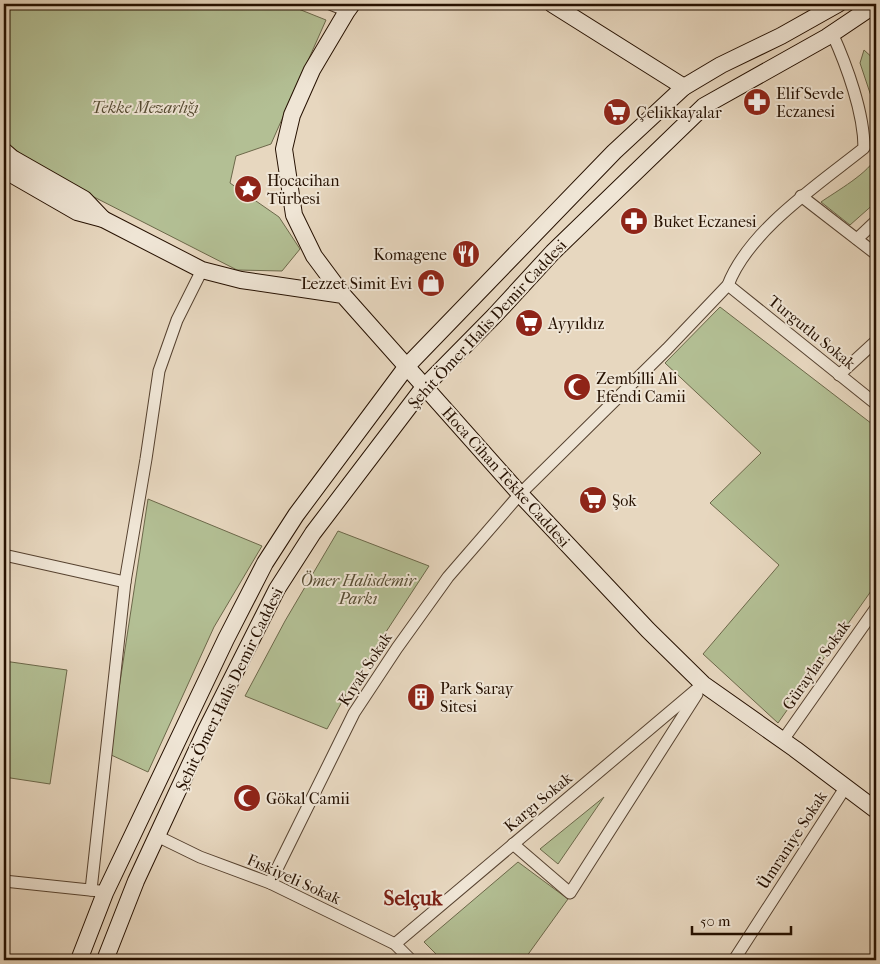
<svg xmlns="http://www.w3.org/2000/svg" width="880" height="964" viewBox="0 0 880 964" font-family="'IM FELL French Canon',serif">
	<rect width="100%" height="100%" fill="#e7d7bf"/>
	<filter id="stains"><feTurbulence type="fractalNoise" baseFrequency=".004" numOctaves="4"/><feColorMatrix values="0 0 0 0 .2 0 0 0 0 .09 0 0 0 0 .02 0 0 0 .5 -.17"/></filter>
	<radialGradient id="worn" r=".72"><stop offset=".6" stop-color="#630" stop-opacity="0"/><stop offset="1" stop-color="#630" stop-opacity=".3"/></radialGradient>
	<g fill="#b3bf94" stroke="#6c684a">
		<path d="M4 4H286L326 20 271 144 236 156 230 183 279 217 300 249 282 271 237 270 45 172 4 141Z"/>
		<path d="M864 50 876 61V111L860 63Z"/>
		<path d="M876 156V202L850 225 821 202C835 192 871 172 876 156Z"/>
		<path d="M720 307 876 427V584L778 723 703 654 779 565 710 503 761 453 665 363Z"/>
		<path d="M148 499 262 546 214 627 148 772 109 754Z"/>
		<path d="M338 531 429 566 350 687 327 729 245 696 285 621Z"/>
		<path d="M4 661 67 670 50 784 4 777Z"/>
		<path d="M604 797 558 864 540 849Z"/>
		<path d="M518 862 568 899 524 960H442L424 942Z"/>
	</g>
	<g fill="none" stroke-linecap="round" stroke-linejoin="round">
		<g stroke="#564230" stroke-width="13">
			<g id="street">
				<path d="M330 4 347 11"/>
				<path d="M801 196 876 254"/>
				<path d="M857 239 876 221"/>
				<path d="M728 285 876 404"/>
				<path d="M839 375 876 341"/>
				<path d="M4 555 125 582"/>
				<path d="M783 740 876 608"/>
				<path d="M157 836 200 857 270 883 395 944 411 960"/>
				<path d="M513 844 570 893 697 694"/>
				<path d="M4 881 99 891"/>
				<path d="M270 883 354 713 397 648 448 577 520 494 667 349 728 285C749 230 819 184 864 148 864 113 847 66 832 33"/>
				<path d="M91 890 125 582 146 459 159 371 177 320 202 270"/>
				<path d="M395 944 703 684"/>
				<path d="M734 960 845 788"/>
			</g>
		</g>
		<g stroke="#251000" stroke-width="18">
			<g id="secondary">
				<path d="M552 4 684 87"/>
				<path d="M4 151 12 158 84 199 103 219"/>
				<path d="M4 170 77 212 103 219 202 270 241 280 343 295 520 494 648 630 703 684 795 749 876 810"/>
				<path d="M343 295 314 256 294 215 284 149 292 115 312 70 347 11 352 4"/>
				<path d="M79 960 105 893 226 639 265 563 296 515 407 366 614 152 684 87 721 65 781 36 838 4"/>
				<path d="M105 960 136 881 206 730 277 589 313 533 424 387 495 315 553 252 704 106 827 37 876 4"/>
			</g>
		</g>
		<use href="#street" stroke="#efe5d5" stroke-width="11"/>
		<use href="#secondary" stroke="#efe5d5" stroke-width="16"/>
	</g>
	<defs>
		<g id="pharmacy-disc" transform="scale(1.4375)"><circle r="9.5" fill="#8f2418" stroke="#efe5d5"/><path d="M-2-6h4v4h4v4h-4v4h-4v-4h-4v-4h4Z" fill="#fff"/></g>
		<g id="supermarket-disc" transform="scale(1.4375)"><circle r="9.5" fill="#8f2418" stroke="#efe5d5"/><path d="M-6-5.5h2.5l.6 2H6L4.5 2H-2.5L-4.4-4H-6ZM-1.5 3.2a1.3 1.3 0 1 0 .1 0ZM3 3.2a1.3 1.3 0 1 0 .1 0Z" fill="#fff"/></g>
		<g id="sight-disc" transform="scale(1.4375)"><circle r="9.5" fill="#8f2418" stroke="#efe5d5"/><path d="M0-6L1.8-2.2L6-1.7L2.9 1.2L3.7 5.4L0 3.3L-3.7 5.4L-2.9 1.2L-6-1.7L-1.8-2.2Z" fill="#fff"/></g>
		<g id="restaurant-disc" transform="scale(1.4375)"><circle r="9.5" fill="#8f2418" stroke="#efe5d5"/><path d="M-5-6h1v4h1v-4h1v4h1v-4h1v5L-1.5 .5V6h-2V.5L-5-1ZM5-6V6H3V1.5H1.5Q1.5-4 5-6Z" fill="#fff"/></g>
		<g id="shop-disc" transform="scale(1.4375)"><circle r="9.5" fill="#8f2418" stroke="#efe5d5"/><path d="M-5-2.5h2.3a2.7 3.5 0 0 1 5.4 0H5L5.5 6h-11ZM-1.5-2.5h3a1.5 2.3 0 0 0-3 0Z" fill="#fff"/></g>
		<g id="mosque-disc" transform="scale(1.4375)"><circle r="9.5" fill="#8f2418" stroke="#efe5d5"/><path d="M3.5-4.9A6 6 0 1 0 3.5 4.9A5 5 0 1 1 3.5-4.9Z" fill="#fff"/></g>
		<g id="building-disc" transform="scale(1.4375)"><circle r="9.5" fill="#8f2418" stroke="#efe5d5"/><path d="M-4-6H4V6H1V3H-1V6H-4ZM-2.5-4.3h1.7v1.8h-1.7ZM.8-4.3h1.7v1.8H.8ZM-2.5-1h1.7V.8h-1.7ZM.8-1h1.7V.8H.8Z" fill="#fff"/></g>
	</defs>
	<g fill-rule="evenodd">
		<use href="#pharmacy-disc" x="757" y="102"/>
		<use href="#supermarket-disc" x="617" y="112"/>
		<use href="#sight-disc" x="248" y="189"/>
		<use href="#pharmacy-disc" x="634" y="221"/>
		<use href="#restaurant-disc" x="466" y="254"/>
		<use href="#shop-disc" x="431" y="283"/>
		<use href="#supermarket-disc" x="529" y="323"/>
		<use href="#mosque-disc" x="577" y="387"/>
		<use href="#supermarket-disc" x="593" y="500"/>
		<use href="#building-disc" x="421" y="697"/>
		<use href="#mosque-disc" x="247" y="798"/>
	</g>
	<g text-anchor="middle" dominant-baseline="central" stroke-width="4" stroke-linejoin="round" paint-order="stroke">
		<g font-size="16" fill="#251000" stroke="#efe5d5" text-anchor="start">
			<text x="776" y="93">Elif Sevde<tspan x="776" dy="18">Eczanesi</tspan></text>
			<text x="636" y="112">Çelikkayalar</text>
			<text x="267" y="180">Hocacihan<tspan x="267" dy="18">Türbesi</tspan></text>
			<text x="653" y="221">Buket Eczanesi</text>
			<text x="447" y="254" text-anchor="end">Komagene</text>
			<text x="412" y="283" text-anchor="end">Lezzet Simit Evi</text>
			<text x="548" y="323">Ayyıldız</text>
			<text x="596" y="378">Zembilli Ali<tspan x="596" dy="18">Efendi Camii</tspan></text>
			<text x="612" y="500">Şok</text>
			<text x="440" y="688">Park Saray<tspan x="440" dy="18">Sitesi</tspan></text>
			<text x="266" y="798">Gökal Camii</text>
		</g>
		<g font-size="16" font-style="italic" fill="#574d34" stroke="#efe5d5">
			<text x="145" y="107">Tekke Mezarlığı</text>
			<text x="358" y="580">Ömer Halisdemir<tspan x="358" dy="18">Parkı</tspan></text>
		</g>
		<g font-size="16" fill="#251000" stroke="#efe5d5">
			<text transform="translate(487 324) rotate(-47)">Şehit Ömer Halis Demir Caddesi</text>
			<text transform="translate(812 332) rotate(39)">Turgutlu Sokak</text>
			<text transform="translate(506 477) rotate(48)">Hoca Cihan Tekke Caddesi</text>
			<text transform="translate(816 665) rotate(-55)">Güraylar Sokak</text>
			<text transform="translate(365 669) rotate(-57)">Kıyak Sokak</text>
			<text transform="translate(229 689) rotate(-64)">Şehit Ömer Halis Demir Caddesi</text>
			<text transform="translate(538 802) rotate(-40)">Kargı Sokak</text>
			<text transform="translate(792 840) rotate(-57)">Ümraniye Sokak</text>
			<text transform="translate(294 879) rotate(24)">Fıskiyeli Sokak</text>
		</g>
		<g font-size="21" font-weight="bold" fill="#7a1f14" stroke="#efe5d5">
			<text x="413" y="898">Selçuk</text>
		</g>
	</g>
	<rect width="880" height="964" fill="none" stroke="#e7d7bf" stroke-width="20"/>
	<rect x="5" y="5" width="870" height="954" fill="none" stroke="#251000" stroke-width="2.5"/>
	<rect x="10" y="10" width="860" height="944" fill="none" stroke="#251000"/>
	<path d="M692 926v8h99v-8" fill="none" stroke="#251000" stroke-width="2.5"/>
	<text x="700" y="926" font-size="15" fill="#251000" stroke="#efe5d5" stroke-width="4" paint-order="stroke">50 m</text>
	<rect width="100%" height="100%" filter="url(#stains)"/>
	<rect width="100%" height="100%" fill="url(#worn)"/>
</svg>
